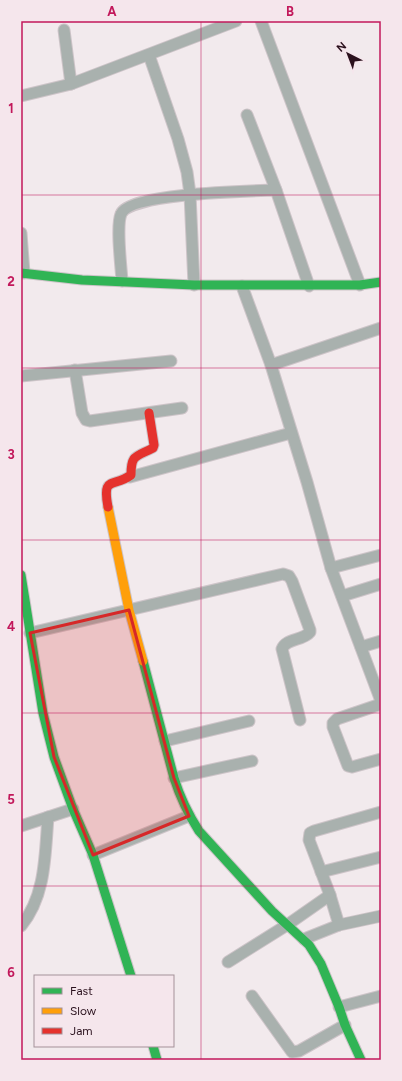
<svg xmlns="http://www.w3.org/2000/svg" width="402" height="1081" viewBox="0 0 402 1081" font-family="Figtree,sans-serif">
	<rect width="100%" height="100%" fill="#f2eaed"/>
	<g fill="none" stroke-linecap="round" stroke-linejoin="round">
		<g stroke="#cdc4c8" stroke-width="13">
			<g id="street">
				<path d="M261 21 360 285"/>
				<path d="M64 30 71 84"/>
				<path d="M149 55 178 139 187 172 190 194 194 285"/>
				<path d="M21 96 71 84 236 21"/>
				<path d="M247 115 276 190 309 286"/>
				<path d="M21 233 24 273"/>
				<path d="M122 281C121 265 116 226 121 214 129 193 251 191 276 190"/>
				<path d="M242 286 271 365 307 482 331 568 381 701"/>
				<path d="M271 365 381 328"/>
				<path d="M75 370 82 413 86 420 90 421 182 408"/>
				<path d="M21 376 171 361"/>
				<path d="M130 477 291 433"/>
				<path d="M331 568 381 555"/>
				<path d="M342 596 381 584"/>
				<path d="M30 633 283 574 289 576 292 581 310 630V632C303 641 286 638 282 649L300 720"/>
				<path d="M361 647 381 641"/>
				<path d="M381 704 337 719 333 723V727L348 766 352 767 381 759"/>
				<path d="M165 741 249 721"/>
				<path d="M174 778 252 761"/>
				<path d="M21 826 73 809"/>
				<path d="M93 855 189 816"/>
				<path d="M321 872 381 857"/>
				<path d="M339 925 330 895 309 840 310 833 314 831 381 812"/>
				<path d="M21 926C46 896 45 854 48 817"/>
				<path d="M304 939 339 925 381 916"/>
				<path d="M228 962 287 925 330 895"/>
				<path d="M252 996 292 1052 299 1051 345 1025"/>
				<path d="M339 1007 381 996"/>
			</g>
		</g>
		<g stroke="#cdc4c8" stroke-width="11">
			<g id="fast">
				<path d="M21 273 82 280 194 285H360L381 282"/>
				<path d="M21 575 43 713 54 757 73 809 93 855 131 976"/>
				<path d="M143 661 174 778C180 797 188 814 199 831L272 911 309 945 321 964 339 1007 345 1025 361 1060"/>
				<path d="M153 1046 157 1060"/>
			</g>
		</g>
		<g stroke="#cdc4c8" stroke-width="11">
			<path id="slow" d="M108 507 129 610 143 661"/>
		</g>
		<g stroke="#cdc4c8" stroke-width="11">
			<path id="jam" d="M108 507C102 475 113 488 131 475 131 454 136 457 153 448L154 445 149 413"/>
		</g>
		<use href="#street" stroke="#a9b1ae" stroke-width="11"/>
		<use href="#fast" stroke="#30b455" stroke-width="9"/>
		<use href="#slow" stroke="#ff9f0a" stroke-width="9"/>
		<use href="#jam" stroke="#e5322d" stroke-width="9"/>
	</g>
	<path fill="#d62828" fill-opacity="0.2" stroke="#d62828" stroke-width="3" stroke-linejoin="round" d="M129 610 174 778 189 816 93 855 54 757 30 633Z"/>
	<path fill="none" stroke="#c2185b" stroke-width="1" stroke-opacity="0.55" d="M201 21V1060M21 195H381M21 368H381M21 540H381M21 713H381M21 886H381"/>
	<rect width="402" height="1081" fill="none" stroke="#f5e6ec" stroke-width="44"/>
	<rect x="34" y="975" width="140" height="72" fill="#f5e6ec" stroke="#a49199"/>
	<rect x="42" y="988" width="20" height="6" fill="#30b455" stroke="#a49199"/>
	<text x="70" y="995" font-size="12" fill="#2a111d">Fast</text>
	<rect x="42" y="1008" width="20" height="6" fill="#ff9f0a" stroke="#a49199"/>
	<text x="70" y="1015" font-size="12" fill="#2a111d">Slow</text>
	<rect x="42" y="1028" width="20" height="6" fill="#e5322d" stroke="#a49199"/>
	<text x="70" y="1035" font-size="12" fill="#2a111d">Jam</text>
	<g transform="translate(348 54) rotate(318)" stroke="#f5e6ec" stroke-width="3" paint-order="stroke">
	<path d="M0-3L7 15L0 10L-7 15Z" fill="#2a111d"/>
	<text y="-6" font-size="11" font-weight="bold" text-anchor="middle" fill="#2a111d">N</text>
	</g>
	<rect x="22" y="22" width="358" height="1037" fill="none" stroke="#c2185b" stroke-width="1.5"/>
	<g font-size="13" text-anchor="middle" font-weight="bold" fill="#c2185b">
		<text x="112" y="16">A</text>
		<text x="290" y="16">B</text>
		<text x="11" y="113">1</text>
		<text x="11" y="286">2</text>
		<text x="11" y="459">3</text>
		<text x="11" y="631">4</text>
		<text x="11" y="804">5</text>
		<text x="11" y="977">6</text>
	</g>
</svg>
